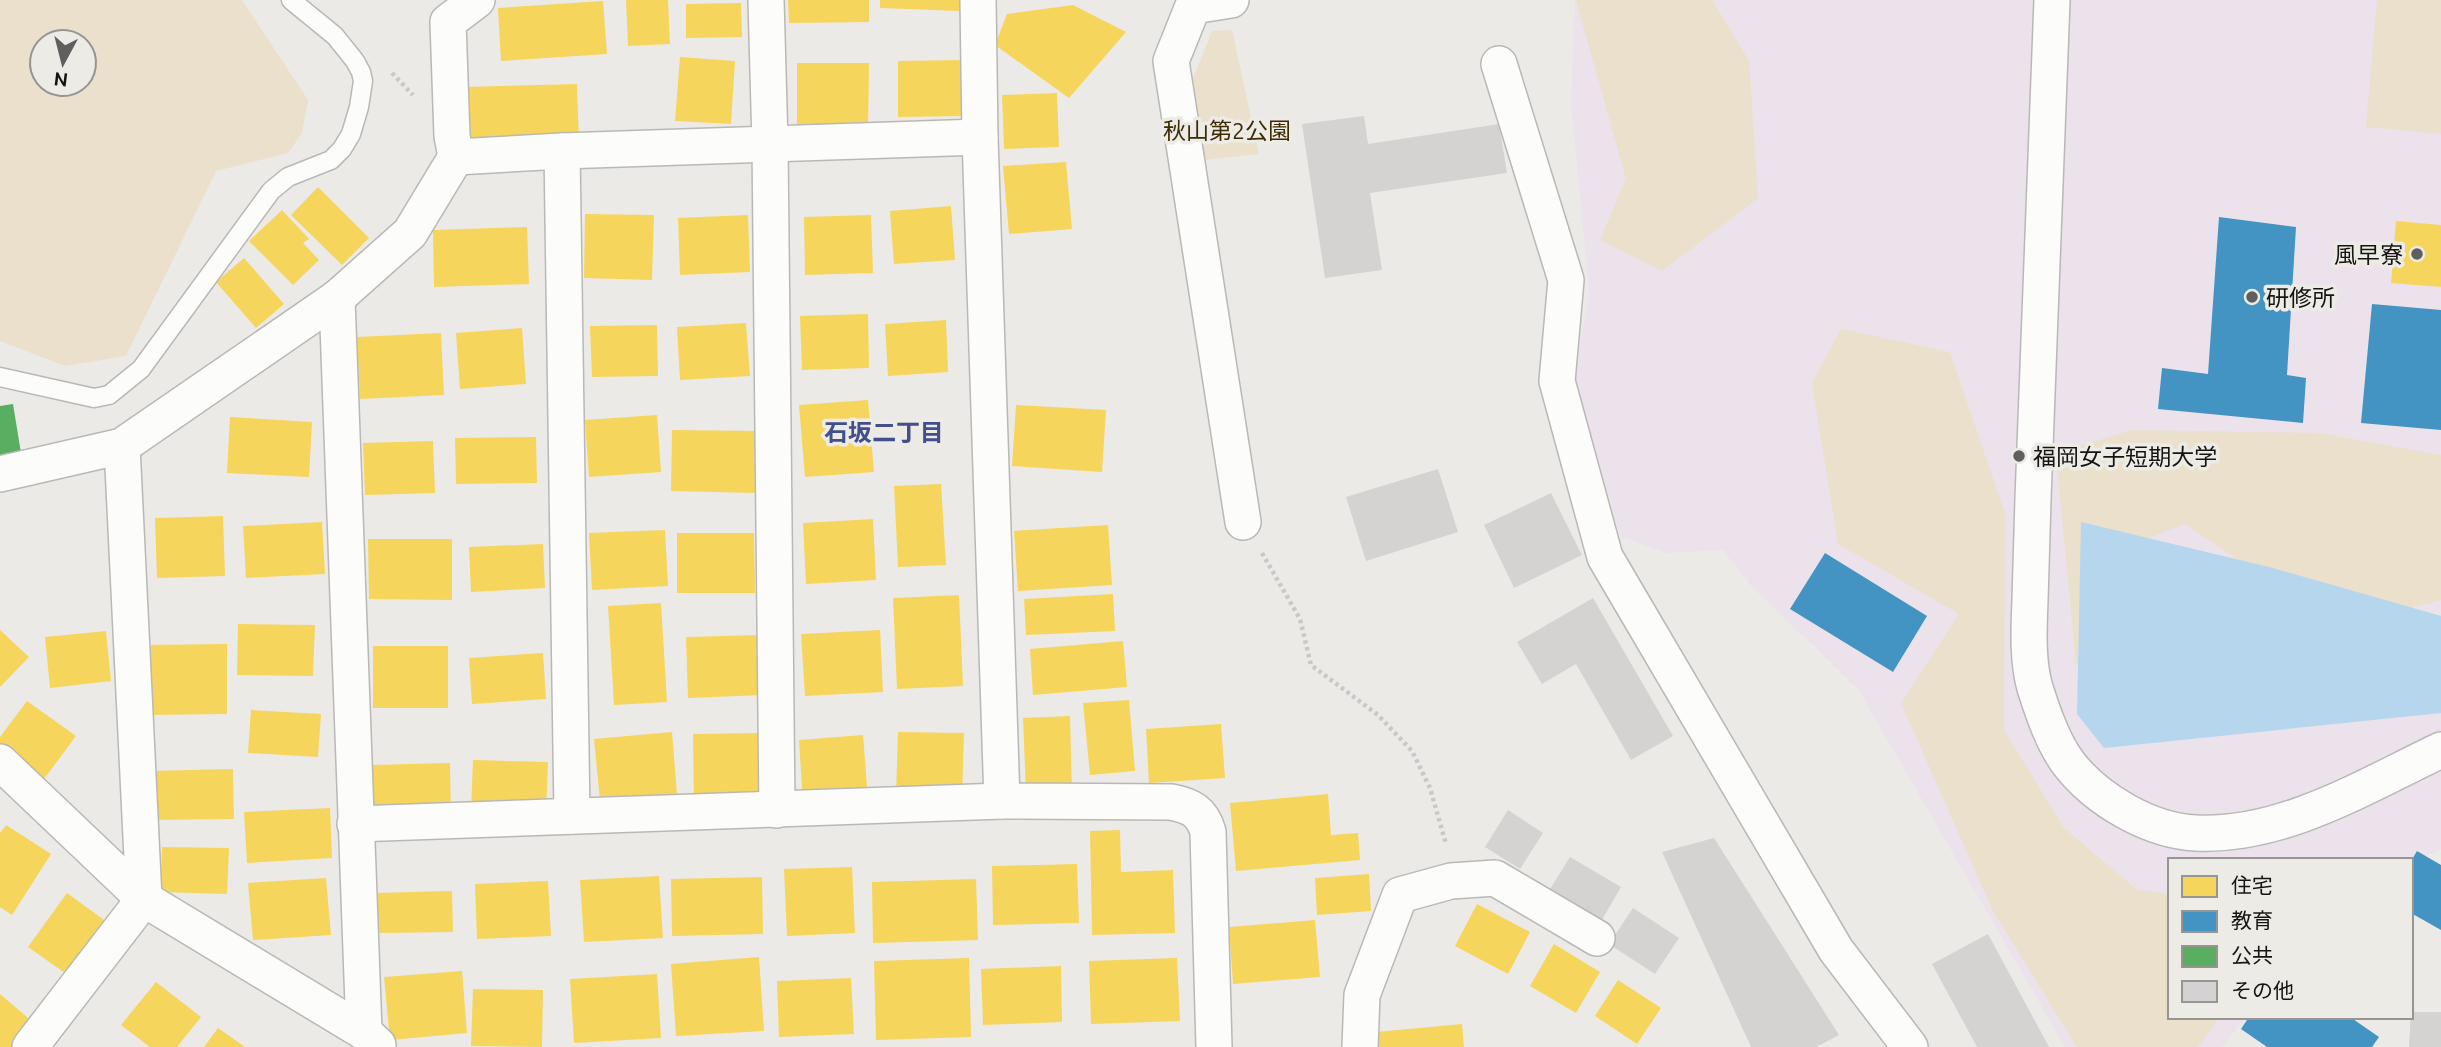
<svg xmlns="http://www.w3.org/2000/svg" width="2441" height="1047" viewBox="0 0 2441 1047" font-family="Ubuntu,'Noto Sans JP',sans-serif">
	<rect width="100%" height="100%" fill="#eceae7"/>
	<path fill="#ebe2eb" d="M1575 0H2441V849L2411 862V860H2170V1017H2246L2222 1047H2065L1858 689 1751 586 1723 550 1666 553 1620 536 1575 376 1589 292 1571 102Z"/>
	<g fill="#eae0cc" fill-rule="evenodd">
		<path d="M0 0H242L308 100 302 133 288 153 216 171 126 356 65 366 0 341ZM42 42H84V84H42Z"/>
		<path d="M1576 0H1712L1749 61 1758 198 1662 271 1600 240 1626 179Z"/>
		<path d="M2377 0H2441V134L2366 127Z"/>
		<path d="M1232 30 1259 154 1204 160 1193 78 1212 31Z"/>
		<path d="M1841 329 1950 352 2005 514 2004 730 2064 828 2137 890 2170 894V1017H2220L2198 1047H2077L1993 911 1901 703 1959 614 1838 544 1812 383Z"/>
		<path d="M2132 430 2319 433 2441 455V600L2384 615 2292 596 2185 524 2111 553 2140 721 2076 666 2056 453Z"/>
	</g>
	<path fill="#b5d6ed" d="M2081 522 2269 567 2441 616V713L2104 748 2077 714Z"/>
	<g fill="#f6d55c">
		<path d="M626 0H668L670 44 628 46Z"/>
		<path d="M788 0H869V22L789 23Z"/>
		<path d="M880 0H959V11L880 8Z"/>
		<path d="M603 1 607 54 501 61 498 8Z"/>
		<path d="M741 3 742 37 686 38V4Z"/>
		<path d="M1073 5 1126 32 1069 98 995 45 1007 14Z"/>
		<path d="M680 57 735 61 731 124 675 121Z"/>
		<path d="M964 60 965 116 898 117V61Z"/>
		<path d="M797 63H869L868 131 797 130Z"/>
		<path d="M577 84 579 144 465 146 464 87Z"/>
		<path d="M1057 93 1059 147 1004 149 1002 95Z"/>
		<path d="M1066 162 1072 229 1009 234 1003 166Z"/>
		<path d="M318 187 369 238 342 265 291 215Z"/>
		<path d="M951 206 955 260 894 264 890 211Z"/>
		<path d="M282 210 309 239 303 243 319 260 293 285 249 241Z"/>
		<path d="M585 214 654 215 652 280 584 278Z"/>
		<path d="M748 215 750 272 680 275 678 218Z"/>
		<path d="M871 215 873 273 805 275 804 217Z"/>
		<path d="M2396 221 2441 225V287L2391 283Z"/>
		<path d="M527 227 529 284 434 287 433 230Z"/>
		<path d="M244 258 284 304 256 328 216 282Z"/>
		<path d="M868 314 869 368 802 370 800 316Z"/>
		<path d="M946 320 948 372 888 376 885 324Z"/>
		<path d="M746 323 750 376 680 380 677 327Z"/>
		<path d="M657 325 658 376 592 377 590 326Z"/>
		<path d="M522 328 526 384 460 389 456 333Z"/>
		<path d="M441 333 444 395 360 399 357 337Z"/>
		<path d="M868 400 874 472 805 477 799 405Z"/>
		<path d="M1016 405 1106 410 1102 472 1012 466Z"/>
		<path d="M657 415 661 472 589 477 585 420Z"/>
		<path d="M230 417 312 422 309 477 227 473Z"/>
		<path d="M672 430 758 431 757 493 671 491Z"/>
		<path d="M536 437 537 483 456 484 455 438Z"/>
		<path d="M433 441 435 493 365 495 363 443Z"/>
		<path d="M941 484 946 565 898 567 894 486Z"/>
		<path d="M223 516 225 576 157 578 155 518Z"/>
		<path d="M873 519 876 580 806 584 803 523Z"/>
		<path d="M322 522 325 574 246 578 243 526Z"/>
		<path d="M1108 525 1112 585 1018 591 1014 531Z"/>
		<path d="M665 530 668 586 592 590 589 533Z"/>
		<path d="M677 533H754L755 593H677Z"/>
		<path d="M368 539H452V600L369 599Z"/>
		<path d="M543 544 545 588 471 592 469 547Z"/>
		<path d="M1113 594 1115 631 1026 635 1024 599Z"/>
		<path d="M959 595 963 686 897 689 893 598Z"/>
		<path d="M661 603 667 702 614 705 608 606Z"/>
		<path d="M238 624 315 625 313 676 237 675Z"/>
		<path d="M0 630 29 657 0 687Z"/>
		<path d="M880 630 883 692 805 696 801 634Z"/>
		<path d="M106 631 111 681 50 688 45 637Z"/>
		<path d="M761 635 762 695 688 698 686 637Z"/>
		<path d="M1123 641 1127 687 1033 695 1030 649Z"/>
		<path d="M227 644V714L142 715 141 645Z"/>
		<rect x="373" y="646" width="75" height="62"/>
		<path d="M543 653 546 699 472 704 469 658Z"/>
		<path d="M1129 700 1135 771 1090 775 1083 703Z"/>
		<path d="M27 701 76 736 44 779 0 747V737Z"/>
		<path d="M251 710 321 714 318 757 248 753Z"/>
		<path d="M1070 716 1072 792 1026 793 1023 718Z"/>
		<path d="M1221 724 1225 778 1149 783 1146 729Z"/>
		<path d="M672 732 677 794 600 800 594 739Z"/>
		<path d="M898 732 964 733 962 796 896 794Z"/>
		<path d="M763 733 764 806 694 807 693 734Z"/>
		<path d="M863 735 868 799 803 803 799 740Z"/>
		<path d="M473 760 548 762 546 813 471 811Z"/>
		<path d="M450 763 451 819 372 821 370 765Z"/>
		<path d="M233 769 234 819 150 820 149 771Z"/>
		<path d="M1328 794 1331 835 1358 833 1360 860 1236 871 1230 803Z"/>
		<path d="M330 808 332 858 247 863 244 812Z"/>
		<path d="M6 825 51 854 12 915 0 907V833Z"/>
		<path d="M1120 830 1121 872 1173 870 1175 933 1092 935 1090 831Z"/>
		<path d="M162 847 229 848 227 894 161 892Z"/>
		<path d="M1077 864 1079 923 993 925 992 866Z"/>
		<path d="M852 867 855 933 787 936 784 869Z"/>
		<path d="M1369 874 1371 911 1317 915 1315 878Z"/>
		<path d="M659 876 663 938 584 942 580 880Z"/>
		<path d="M762 877 763 934 672 936 671 879Z"/>
		<path d="M326 878 331 935 253 940 248 883Z"/>
		<path d="M976 879 978 940 873 943 872 882Z"/>
		<path d="M548 881 551 936 477 939 475 884Z"/>
		<path d="M452 891 453 932 378 933 377 893Z"/>
		<path d="M67 893 111 925 72 978 28 947Z"/>
		<path d="M1477 904 1530 932 1508 974 1455 946Z"/>
		<path d="M1315 920 1320 977 1233 984 1229 927Z"/>
		<path d="M1554 944 1600 972 1576 1013 1530 986Z"/>
		<path d="M759 957 764 1031 676 1036 671 964Z"/>
		<path d="M969 958 971 1037 876 1040 874 961Z"/>
		<path d="M1177 958 1180 1021 1091 1024 1089 961Z"/>
		<path d="M1061 966 1062 1022 983 1025 981 969Z"/>
		<path d="M462 971 467 1033 390 1040 384 977Z"/>
		<path d="M657 974 661 1038 574 1043 570 979Z"/>
		<path d="M851 978 854 1034 779 1037 777 981Z"/>
		<path d="M1618 980 1661 1008 1637 1044 1595 1016Z"/>
		<path d="M156 982 201 1017 177 1047H150L121 1025Z"/>
		<path d="M473 989 543 990 542 1047 471 1046Z"/>
		<path d="M0 994 34 1023 13 1047H0Z"/>
		<path d="M1462 1024 1464 1047H1367L1365 1033Z"/>
		<path d="M218 1028 245 1047H204Z"/>
	</g>
	<g fill="#4393c3">
		<path d="M2219 217 2296 227 2287 375 2306 378 2303 423 2158 409 2162 368 2208 374Z"/>
		<path d="M2372 304 2441 310V430L2361 423Z"/>
		<path d="M1825 553 1927 616 1893 672 1790 609Z"/>
		<path d="M2417 851 2441 865V930L2411 913V861Z"/>
		<path d="M2249 1017H2350L2379 1037 2372 1047H2267L2241 1029Z"/>
	</g>
	<path fill="#5aae61" d="M13 404 21 453 0 455V406Z"/>
	<g fill="#d5d3d1">
		<path d="M1364 116 1368 144 1499 124 1507 173 1370 193 1382 270 1325 278 1302 124Z"/>
		<path d="M1438 469 1458 532 1366 561 1346 497Z"/>
		<path d="M1551 493 1582 555 1514 588 1484 525Z"/>
		<path d="M1593 598 1673 736 1631 760 1576 664 1542 684 1517 642Z"/>
		<path d="M1508 810 1543 833 1520 869 1485 847Z"/>
		<path d="M1714 838 1839 1035 1816 1047H1751L1662 852Z"/>
		<path d="M1570 857 1621 887 1599 925 1547 894Z"/>
		<path d="M1633 908 1679 938 1655 974 1609 944Z"/>
		<path d="M1988 934 2049 1047H1977L1932 964Z"/>
		<path d="M2411 1012H2441V1047H2409Z"/>
	</g>
	<g fill="none" stroke-linecap="round" stroke-linejoin="round">
		<g stroke="#b9b8b6" stroke-width="21">
			<path id="lane" d="M0 377 94 398 109 395 141 369 271 191 288 177 331 160 342 149 351 134 359 107 363 81 361 72 355 61 335 36 291 0"/>
		</g>
		<g stroke="#b9b8b6" stroke-width="38">
			<g id="street">
				<path d="M766 0 770 144 777 810"/>
				<path d="M978 0 980 137 1002 801 1171 802C1191 806 1202 811 1208 832L1214 1047"/>
				<path d="M1231 0 1193 6 1171 61 1243 522"/>
				<path d="M2052 0C2045 166 2038 332 2033 499 2032 532 2031 566 2030 600 2029 628 2027 660 2035 688 2043 713 2053 743 2069 764 2097 800 2150 831 2196 833 2283 837 2365 786 2441 750"/>
				<path d="M1499 64 1566 280 1557 381 1605 557 1836 950 1910 1047"/>
				<path d="M562 151 572 816"/>
				<path d="M456 157 562 151 980 137"/>
				<path d="M337 298 364 1032"/>
				<path d="M0 474 122 446 337 298 410 233 456 157 452 136 448 22 477 0"/>
				<path d="M0 762 144 899 122 446"/>
				<path d="M355 824 1002 801"/>
				<path d="M30 1047 144 899 364 1032 378 1045"/>
				<path d="M1360 1047 1362 995 1400 895 1451 881 1495 878 1597 938"/>
			</g>
		</g>
		<g stroke="#c9c8c8" stroke-width="4.5" stroke-dasharray="3.5 3.5" stroke-linecap="butt">
			<path d="M392 73 413 95"/>
			<path d="M1262 553 1300 619 1311 665 1378 715 1412 751 1430 788 1446 844"/>
		</g>
		<use href="#lane" stroke="#fcfcfb" stroke-width="18"/>
		<use href="#street" stroke="#fcfcfb" stroke-width="35"/>
	</g>
	<g fill="#605f5d" stroke="#edebe6" stroke-width="2.5">
		<circle cx="2417" cy="254" r="7"/>
		<circle cx="2252" cy="297" r="7"/>
		<circle cx="2019" cy="456" r="7"/>
	</g>
	<g text-anchor="middle" dominant-baseline="central" stroke-width="7" stroke-linejoin="round" paint-order="stroke">
		<g font-size="23" fill="#3d2b04" stroke="#edebe6">
			<text x="1227" y="130">秋山第2公園</text>
		</g>
		<g font-size="23" fill="#151412" stroke="#edebe6" text-anchor="start">
			<text x="2403" y="254" text-anchor="end">風早寮</text>
			<text x="2266" y="297">研修所</text>
			<text x="2033" y="456">福岡女子短期大学</text>
		</g>
		<g font-size="24" font-weight="bold" fill="#424f8c" stroke="#edebe6">
			<text x="884" y="432">石坂二丁目</text>
		</g>
	</g>
	<rect x="2168" y="858" width="245" height="161" fill="#edebe6" stroke="#979591" stroke-width="2"/>
	<rect x="2182" y="876" width="35" height="21" fill="#f6d55c" stroke="#979591" stroke-width="2"/>
	<text x="2231" y="893" font-size="21" fill="#151412">住宅</text>
	<rect x="2182" y="911" width="35" height="21" fill="#4393c3" stroke="#979591" stroke-width="2"/>
	<text x="2231" y="928" font-size="21" fill="#151412">教育</text>
	<rect x="2182" y="946" width="35" height="21" fill="#5aae61" stroke="#979591" stroke-width="2"/>
	<text x="2231" y="963" font-size="21" fill="#151412">公共</text>
	<rect x="2182" y="981" width="35" height="21" fill="#d5d3d1" stroke="#979591" stroke-width="2"/>
	<text x="2231" y="998" font-size="21" fill="#151412">その他</text>
	<g transform="translate(63 63) rotate(187)"><circle r="33" fill="#edebe6" stroke="#979591" stroke-width="2"/>
	<path d="M0-5L12 26L0 18L-12 26Z" fill="#605f5d"/>
	<text y="-10" font-size="19" font-weight="bold" text-anchor="middle" fill="#151412">N</text>
	</g>
</svg>
